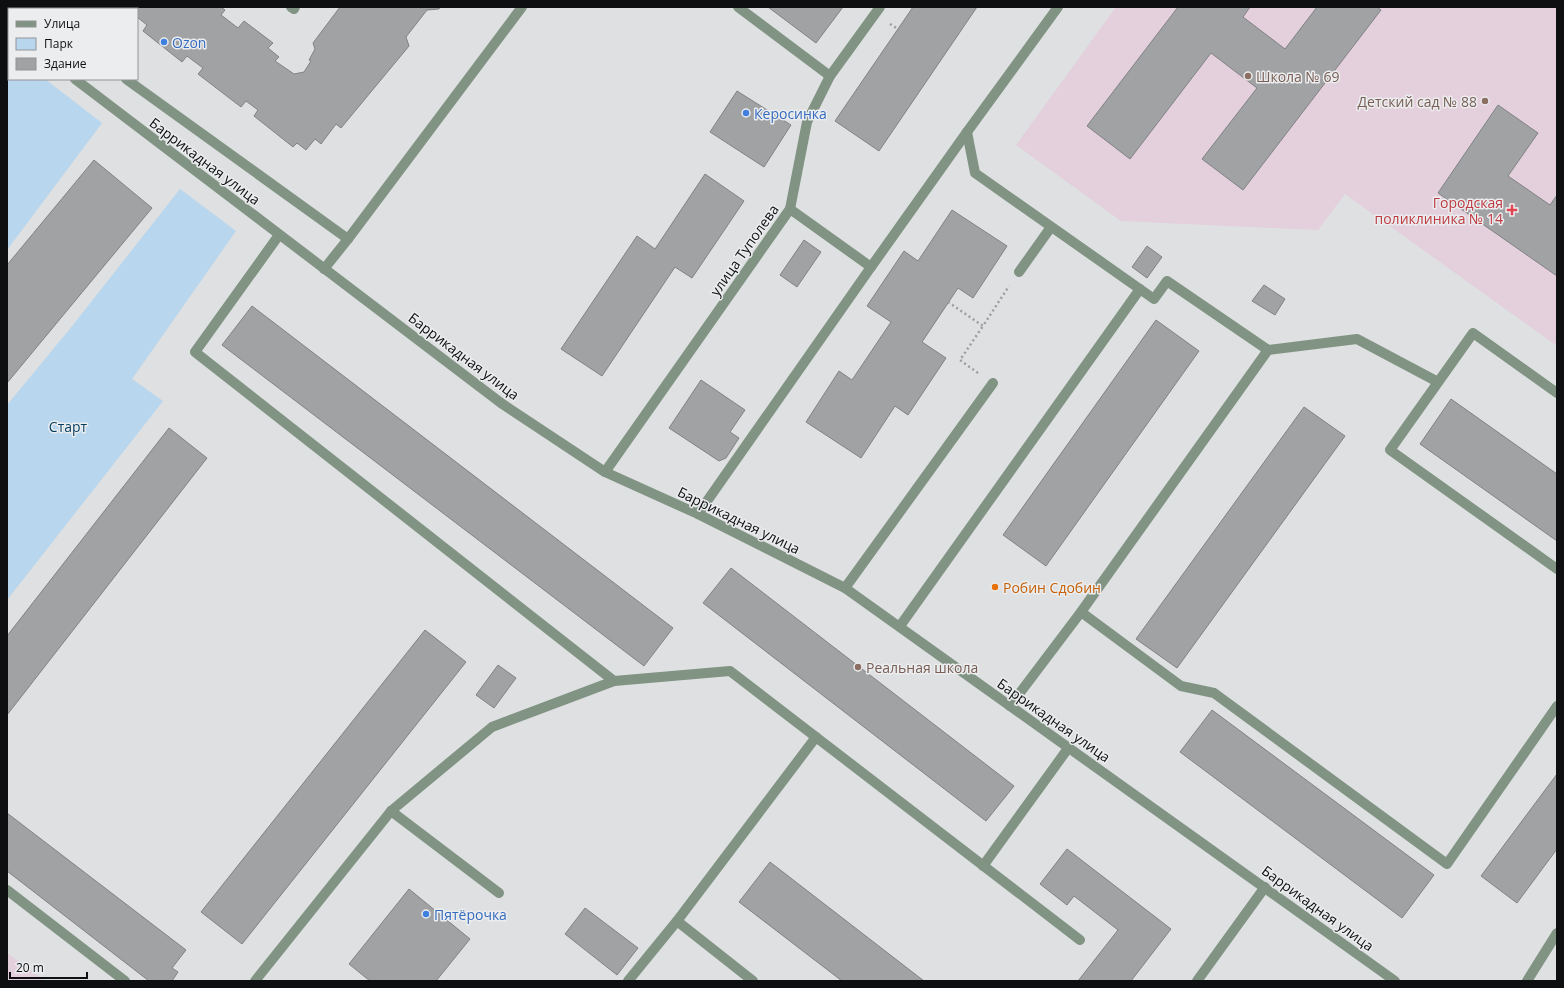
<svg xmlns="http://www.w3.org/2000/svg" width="1564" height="988" viewBox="0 0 1564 988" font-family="'Open Sans',sans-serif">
	<rect width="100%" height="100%" fill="#dee0e2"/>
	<g fill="#e4cfdc">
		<path d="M1116 7H1557V346L1345 194 1318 230 1121 221 1016 145Z"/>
		<path d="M7 953 45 981H7Z"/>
	</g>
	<g fill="#b8d6ed">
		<path d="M7 50 9 51V79H45L102 123 7 250Z"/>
		<path d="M180 189 236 231 132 379 163 401 7 600V405L73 325Z"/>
	</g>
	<g fill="#a0a2a4" stroke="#808284">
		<path d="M115 7H221L225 10 221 15 238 28 244 21 273 43 268 48 279 57 275 61 294 74 304 72 311 61 309 60 315 49 313 43 340 7H440L439 9 427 10 406 37 409 46 341 128 336 124 321 144 315 139 306 150 297 143 293 147 254 116 258 110 246 101 241 107 198 74 203 68 187 56 182 62 143 31 147 25 137 17V9H117Z"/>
		<path d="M768 7H843L816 43Z"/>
		<path d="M913 7H977L879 151 835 121Z"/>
		<path d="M1178 7H1250L1243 17 1285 49 1317 7H1377L1381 10 1243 190 1202 159 1257 88 1211 53 1130 159 1087 126Z"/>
		<path d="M737 91 791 125 764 167 710 132Z"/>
		<path d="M1498 105 1538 133 1508 176 1550 205 1557 195V276L1438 193Z"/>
		<path d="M94 160 152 208 7 383V265Z"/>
		<path d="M705 174 744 201 692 278 675 267 602 376 561 349 637 236 655 249Z"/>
		<path d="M952 210 1007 246 973 298 958 288 922 342 946 358 908 415 895 406 861 458 806 422 839 371 852 380 891 322 867 306 904 251 918 261Z"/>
		<path d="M804 240 821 252 797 287 780 275Z"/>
		<path d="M1147 246 1162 257 1147 278 1132 267Z"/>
		<path d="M1264 285 1285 299 1275 315 1252 301Z"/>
		<path d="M252 306 673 628 644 666 222 345Z"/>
		<path d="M1156 320 1199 351 1046 566 1003 535Z"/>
		<path d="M701 380 745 410 730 432 739 438 726 458 719 461 669 428Z"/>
		<path d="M1451 399 1557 474V541L1420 444Z"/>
		<path d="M1304 407 1345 436 1177 668 1136 639Z"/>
		<path d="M169 428 207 458 7 715V636Z"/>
		<path d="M731 568 1014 786 986 821 703 603Z"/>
		<path d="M425 630 466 662 242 944 201 912Z"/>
		<path d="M498 665 516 678 494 708 476 695Z"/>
		<path d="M1212 710 1434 875 1402 918 1180 752Z"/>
		<path d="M1557 774V849L1517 903 1481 876Z"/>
		<path d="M7 813 186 950 172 968 178 972 172 981H149L7 871Z"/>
		<path d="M1067 849 1171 929 1131 981H1078L1118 930 1074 896 1067 905 1040 884Z"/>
		<path d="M770 862 924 981H842L739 902Z"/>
		<path d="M409 889 470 939 436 981H370L349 964Z"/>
		<path d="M585 908 638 948 617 975 565 934Z"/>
	</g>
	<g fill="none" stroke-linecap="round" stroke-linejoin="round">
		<g stroke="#9c9ea0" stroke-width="2.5" stroke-dasharray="2 3" stroke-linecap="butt">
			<path d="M890 24 898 29"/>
			<path d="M948 302 983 326 1009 286"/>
			<path d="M978 373 960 360 983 326"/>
		</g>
		<g stroke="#819383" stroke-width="10">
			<path d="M40 7V9"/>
			<path d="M291 7 294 9 295 7"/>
			<path d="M738 7 830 76"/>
			<path d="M126 79 348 239 324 269"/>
			<path d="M967 132 1058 7"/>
			<path d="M279 235 195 352 614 681"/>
			<path d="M348 239 522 7"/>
			<path d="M871 267 967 132 975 173 1154 299 1167 281 1268 350 1357 339 1438 382"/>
			<path d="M1019 272 1051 227"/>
			<path d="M1557 393 1473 333 1390 450 1557 569"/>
			<path d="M698 514 871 267 790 209"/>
			<path d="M845 588 993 383"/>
			<path d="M1081 612 1181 686 1214 693 1447 864 1557 706"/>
			<path d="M900 626 1140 289"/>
			<path d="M1010 706 1081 612 1268 350"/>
			<path d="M391 811 499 893"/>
			<path d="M983 866 1069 747"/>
			<path d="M7 890 125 981"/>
			<path d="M677 921 753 981"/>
			<path d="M255 981 391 811 492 727 614 681 730 671 1080 940"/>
			<path d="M628 981 677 921 816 737"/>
			<path d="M1197 981 1265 887"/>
			<path d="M1527 981 1557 933"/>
		</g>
		<g stroke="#819383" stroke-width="10">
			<path d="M7 27 9 29"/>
			<path d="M75 79 501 403 605 472 698 514 845 588 1395 981"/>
			<path d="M605 472 790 209 807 122 830 76 880 7"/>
		</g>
	</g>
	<g fill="#3f7fe0" stroke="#ebedef" stroke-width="1.5">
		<circle cx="164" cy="42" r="4"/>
		<circle cx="746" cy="113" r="4"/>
		<circle cx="426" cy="914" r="4"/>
	</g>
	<g fill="#8d6e63" stroke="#ebedef" stroke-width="1.5">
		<circle cx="1248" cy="76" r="4"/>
		<circle cx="1485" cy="101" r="4"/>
		<circle cx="858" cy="667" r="4"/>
	</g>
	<path fill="#e0444e" stroke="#ebedef" stroke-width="1.5" d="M1510 204h4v4h4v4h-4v4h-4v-4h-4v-4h4z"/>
	<circle fill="#e8710a" stroke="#ebedef" stroke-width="1.5" cx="995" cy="587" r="4"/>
	<g text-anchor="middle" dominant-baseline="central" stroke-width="3" stroke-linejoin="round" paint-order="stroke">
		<g font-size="14" fill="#366cbe" stroke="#ebedef" text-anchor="start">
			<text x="172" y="42">Ozon</text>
			<text x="754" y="113">Керосинка</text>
			<text x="434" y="914">Пятёрочка</text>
		</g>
		<g font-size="14" fill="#785e54" stroke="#ebedef" text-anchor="start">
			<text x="1256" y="76">Школа № 69</text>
			<text x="1477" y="101" text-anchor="end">Детский сад № 88</text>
			<text x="866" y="667">Реальная школа</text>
		</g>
		<g font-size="14" fill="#0e0f10" stroke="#ebedef">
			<text transform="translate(205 161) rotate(37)">Баррикадная улица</text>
			<text transform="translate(744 250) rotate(-55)">улица Туполева</text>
			<text transform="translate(464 356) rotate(37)">Баррикадная улица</text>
			<text transform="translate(739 520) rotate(26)">Баррикадная улица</text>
			<text transform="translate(1054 720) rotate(35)">Баррикадная улица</text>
			<text transform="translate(1318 908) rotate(36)">Баррикадная улица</text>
		</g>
		<g font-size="14" fill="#be3a42" stroke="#ebedef" text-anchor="end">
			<text x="1503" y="202">Городская<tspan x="1503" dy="16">поликлиника № 14</tspan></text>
		</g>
		<g font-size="14" fill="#003c5e" stroke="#ebedef">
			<text x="68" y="426">Старт</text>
		</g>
		<g font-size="14" fill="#c56008" stroke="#ebedef" text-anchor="start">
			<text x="1003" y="587">Робин Сдобин</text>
		</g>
	</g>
	<rect width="1564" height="988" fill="none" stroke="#0e0f10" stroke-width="16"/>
	<rect x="8" y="8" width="130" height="72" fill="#ebedef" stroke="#939496"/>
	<rect x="16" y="21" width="20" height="6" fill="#819383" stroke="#939496"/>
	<text x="44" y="28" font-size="12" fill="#0e0f10">Улица</text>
	<rect x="16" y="38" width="20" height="12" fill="#b8d6ed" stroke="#939496"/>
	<text x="44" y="48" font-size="12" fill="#0e0f10">Парк</text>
	<rect x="16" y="58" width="20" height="12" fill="#a0a2a4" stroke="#939496"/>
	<text x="44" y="68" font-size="12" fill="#0e0f10">Здание</text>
	<path d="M10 972v6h77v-6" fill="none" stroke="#0e0f10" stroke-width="2"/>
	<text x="16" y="972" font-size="12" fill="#0e0f10" stroke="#ebedef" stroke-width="3" paint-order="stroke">20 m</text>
</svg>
